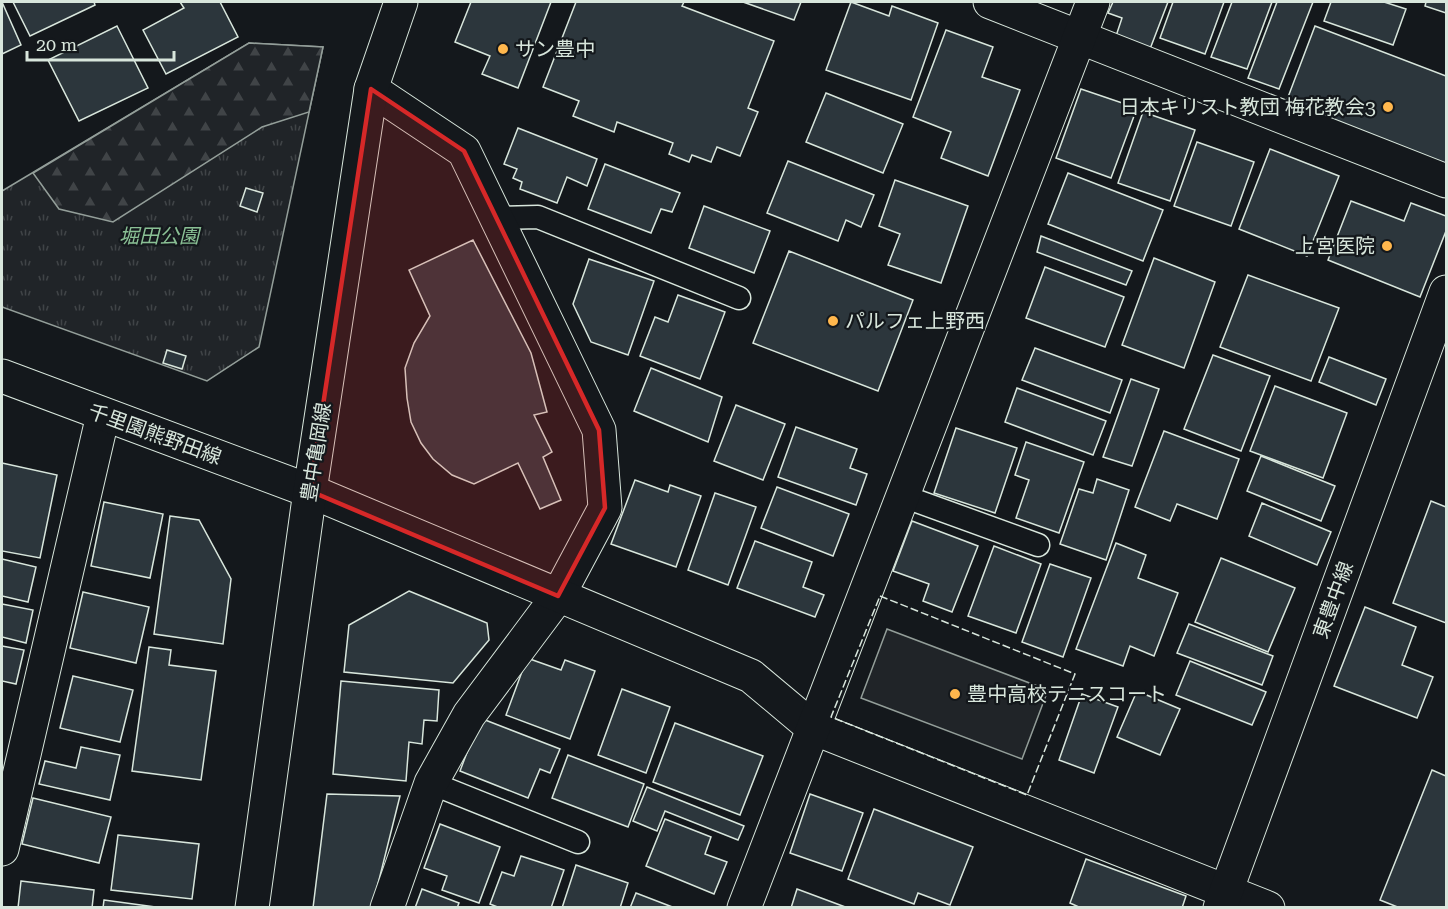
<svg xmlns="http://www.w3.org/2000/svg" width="1448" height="909" viewBox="0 0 1448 909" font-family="'Roboto Serif','Noto Sans JP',serif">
	<defs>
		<pattern id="grass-tufts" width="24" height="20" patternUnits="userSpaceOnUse" patternTransform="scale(1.5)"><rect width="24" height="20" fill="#202428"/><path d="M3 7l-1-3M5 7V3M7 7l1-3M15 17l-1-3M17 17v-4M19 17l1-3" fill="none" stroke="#404447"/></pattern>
		<pattern id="forest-firs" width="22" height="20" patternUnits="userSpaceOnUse" patternTransform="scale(1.5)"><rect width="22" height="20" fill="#202428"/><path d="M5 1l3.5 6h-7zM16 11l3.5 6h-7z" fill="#404447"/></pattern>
	</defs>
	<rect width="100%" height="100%" fill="#14181c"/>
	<path fill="url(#grass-tufts)" stroke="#939e99" stroke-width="1.5" d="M249 43 323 47 259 347 207 381 2 307V191Z"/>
	<path fill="url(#forest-firs)" stroke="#939e99" stroke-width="1.5" d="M249 43 323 47 309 112 262 127 113 222 59 209 33 173Z"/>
	<path fill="#202428" stroke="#939e99" stroke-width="1.5" d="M887 629 1048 690 1022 759 861 698Z"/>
	<g fill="#2c363c" stroke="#d8e6dc" stroke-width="1.5">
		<path d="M2 2 21 45 2 54Z"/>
		<path d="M13 2H94L95 5 30 36Z"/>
		<path d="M180 2H220L238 37 166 74 143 30 184 8Z"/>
		<path d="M471 2H551L518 88 482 74 490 56 455 42Z"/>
		<path d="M576 2H684L682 6 774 41 748 108 758 112 740 156 717 147 711 162 692 155 689 162 669 154 673 143 617 122 614 132 573 116 579 101 543 87Z"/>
		<path d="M743 2H801L794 20Z"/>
		<path d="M851 2 889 16 892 6 938 23 911 100 826 70Z"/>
		<path d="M1113 2H1168L1150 49 1116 36 1122 18 1108 13Z"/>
		<path d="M1173 2H1224L1205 54 1160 38Z"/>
		<path d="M1232 2H1272L1247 69 1211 57Z"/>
		<path d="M1277 2H1313L1279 89 1248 78Z"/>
		<path d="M1331 2H1384L1406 9 1393 45 1324 21Z"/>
		<path d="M1426 2H1446V13L1425 6Z"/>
		<path d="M117 26 148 88 79 121 48 60Z"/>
		<path d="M1315 26 1446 76V166L1285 105Z"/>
		<path d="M946 30 993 47 982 77 1020 90 988 176 941 158 951 132 913 117Z"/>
		<path d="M1081 89 1137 108 1111 178 1056 158Z"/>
		<path d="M826 93 903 124 883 173 806 142Z"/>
		<path d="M1143 112 1195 130 1170 201 1118 183Z"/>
		<path d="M518 128 597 159 587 186 567 177 557 203 520 189 522 182 513 178 517 169 504 164Z"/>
		<path d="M1197 142 1254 162 1231 226 1174 206Z"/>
		<path d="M1270 149 1339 176 1307 256 1239 229Z"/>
		<path d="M788 161 874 195 861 227 846 220 838 241 767 213Z"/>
		<path d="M605 164 680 193 672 212 661 209 651 233 588 209Z"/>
		<path d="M1068 173 1163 210 1143 261 1048 224Z"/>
		<path d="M895 180 968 206 941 283 888 265 900 234 879 226Z"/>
		<path d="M246 188 263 193 257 212 240 206Z"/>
		<path d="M1351 201 1404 221 1411 203 1446 216V231L1420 297 1328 260Z"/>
		<path d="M704 206 770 231 754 273 689 248Z"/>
		<path d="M1041 236 1132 271 1126 285 1037 252Z"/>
		<path d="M473 240 531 353 547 412 534 415 552 452 543 457 561 500 540 509 518 463 474 484 452 475 433 459 421 443 411 422 407 398 405 368 414 343 430 316 409 270Z"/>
		<path d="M789 251 913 300 878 391 753 343Z"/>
		<path d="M1154 258 1215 282 1184 368 1122 345Z"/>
		<path d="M589 259 654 281 628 355 591 342 573 304Z"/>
		<path d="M1045 267 1124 297 1105 347 1026 318Z"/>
		<path d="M1248 275 1339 308 1311 381 1220 347Z"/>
		<path d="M678 295 725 312 700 379 640 356 655 317 668 322Z"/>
		<path d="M1035 348 1122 380 1110 413 1022 380Z"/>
		<path d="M167 350 186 356 182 369 163 363Z"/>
		<path d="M1213 355 1270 376 1241 451 1184 429Z"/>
		<path d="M1329 357 1386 379 1376 405 1319 382Z"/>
		<path d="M651 368 722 397 708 442 634 411Z"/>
		<path d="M1131 379 1159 389 1132 466 1103 457Z"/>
		<path d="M1275 386 1347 413 1323 478 1250 451Z"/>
		<path d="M1017 388 1106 421 1093 455 1005 422Z"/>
		<path d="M736 405 785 424 763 480 714 461Z"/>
		<path d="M796 427 857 449 850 468 867 474 856 505 778 477Z"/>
		<path d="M956 428 1017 448 995 513 934 493Z"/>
		<path d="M1164 431 1239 459 1217 519 1177 504 1170 521 1135 507Z"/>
		<path d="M1026 442 1084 462 1059 533 1016 518 1029 480 1015 475Z"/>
		<path d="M1261 456 1335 486 1321 521 1247 491Z"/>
		<path d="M2 463 57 475 40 558 2 551Z"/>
		<path d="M1097 479 1129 490 1106 560 1060 544 1079 489 1093 493Z"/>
		<path d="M635 480 668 492 670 485 701 496 676 567 611 544Z"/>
		<path d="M777 487 849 514 833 556 761 528Z"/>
		<path d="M715 493 756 507 728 585 688 570Z"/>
		<path d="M1431 501 1446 507V623L1393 603Z"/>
		<path d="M104 502 163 514 150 578 91 566Z"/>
		<path d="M1262 503 1331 532 1317 565 1249 536Z"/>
		<path d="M170 516 199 520 231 579 223 644 154 634Z"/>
		<path d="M912 521 978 546 952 612 923 601 929 584 893 571Z"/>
		<path d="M755 541 812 562 803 587 824 595 815 617 737 588Z"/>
		<path d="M1116 543 1146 555 1138 578 1178 593 1154 656 1130 646 1123 666 1076 649Z"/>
		<path d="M994 546 1041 564 1016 633 968 616Z"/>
		<path d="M1221 558 1295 588 1268 652 1195 622Z"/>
		<path d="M2 559 36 567 28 602 2 596Z"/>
		<path d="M1050 564 1091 578 1063 657 1022 642Z"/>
		<path d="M409 591 487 623 489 640 453 683 344 672 349 625Z"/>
		<path d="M83 592 149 607 136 663 70 648Z"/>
		<path d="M2 604 33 610 26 643 2 637Z"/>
		<path d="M1365 607 1416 627 1402 665 1433 677 1417 718 1334 686Z"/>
		<path d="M1189 624 1273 656 1262 685 1177 653Z"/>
		<path d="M2 646 24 650 16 684 2 681Z"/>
		<path d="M149 647 171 650 169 665 216 671 201 780 132 771Z"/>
		<path d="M527 658 561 670 565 660 595 671 570 739 506 715Z"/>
		<path d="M1190 661 1266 692 1252 725 1176 695Z"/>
		<path d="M73 676 133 690 120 742 60 728Z"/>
		<path d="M341 681 439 690 437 721 424 720 422 744 409 742 406 781 333 774Z"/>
		<path d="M622 689 670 707 646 773 598 755Z"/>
		<path d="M1137 691 1180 709 1160 755 1117 737Z"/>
		<path d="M1082 694 1118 707 1094 773 1059 760Z"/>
		<path d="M480 718 560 749 550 773 540 769 528 798 460 771Z"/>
		<path d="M675 723 763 756 740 815 653 782Z"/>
		<path d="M81 747 120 755 110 800 39 784 45 761 76 768Z"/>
		<path d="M568 755 644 784 628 827 552 798Z"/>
		<path d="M1432 770 1446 776V908H1400L1380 900Z"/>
		<path d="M647 787 744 826 738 840 665 811 657 831 633 821Z"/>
		<path d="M327 794 400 796 374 900 370 908H313Z"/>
		<path d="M810 794 863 813 842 871 790 853Z"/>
		<path d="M33 798 111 817 99 863 22 844Z"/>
		<path d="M874 809 973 847 950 905 918 893 914 904 848 879Z"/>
		<path d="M665 819 711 837 705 854 727 862 714 894 646 866Z"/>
		<path d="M440 824 500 847 479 903 442 890 447 876 424 868Z"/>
		<path d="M118 835 199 844 192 899 111 890Z"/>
		<path d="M521 856 564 870 551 908H500L490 904 502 872 514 876Z"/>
		<path d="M1086 859 1186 896 1182 908H1081L1070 903Z"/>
		<path d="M576 865 628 883 620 908H562Z"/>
		<path d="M21 881 94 890 92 908H18Z"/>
		<path d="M422 889 459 903 457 908H415Z"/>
		<path d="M797 889 848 908H791Z"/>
		<path d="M636 893 675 908H630Z"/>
		<path d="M104 900 163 908H103Z"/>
	</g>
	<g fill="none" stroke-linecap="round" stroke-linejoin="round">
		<g stroke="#d8e6dc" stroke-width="25">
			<g id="lane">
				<path d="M497 218 538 217 739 298"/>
				<path d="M903 496 1038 545"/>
				<path d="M431 783 578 842"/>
			</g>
		</g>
		<g stroke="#d8e6dc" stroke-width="35">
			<g id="street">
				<path d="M990 2 1446 181"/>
				<path d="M371 89 464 151 599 430 605 508 558 596 469 715 431 783 387 908"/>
				<path d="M310 491 751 676 813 728 1268 908"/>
				<path d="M2 849 103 415"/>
				<path d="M744 908 1093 2"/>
			</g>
		</g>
		<g stroke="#d8e6dc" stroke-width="35">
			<g id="secondary">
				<path d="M2 376 310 491"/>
				<path d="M1220 908 1446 292"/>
			</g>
		</g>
		<g stroke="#d8e6dc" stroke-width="35">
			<path id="primary" d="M252 908 310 491 371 89 401 2"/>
		</g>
		<use href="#lane" stroke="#14181c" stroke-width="22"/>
		<use href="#street" stroke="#14181c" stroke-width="33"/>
		<use href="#secondary" stroke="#14181c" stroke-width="33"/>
		<use href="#primary" stroke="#14181c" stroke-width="33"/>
		<path stroke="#d8e6dc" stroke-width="1.5" stroke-dasharray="8 3" stroke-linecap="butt" d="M880 596 1075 674 1027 795 831 717Z"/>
	</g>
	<path fill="#d62828" fill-opacity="0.2" stroke="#d62828" stroke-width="4.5" stroke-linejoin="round" d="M371 89 464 151 599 430 605 508 558 596 310 491Z"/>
	<g fill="#ffb74d" stroke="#14181c" stroke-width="2">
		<circle cx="503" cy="49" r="6"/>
		<circle cx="1388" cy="107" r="6"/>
		<circle cx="1387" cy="246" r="6"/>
		<circle cx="833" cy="321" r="6"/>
		<circle cx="955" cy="694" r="6"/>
	</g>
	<g text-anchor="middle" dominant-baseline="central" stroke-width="4.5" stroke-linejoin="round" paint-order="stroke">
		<g font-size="20" fill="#d8e6dc" stroke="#14181c" text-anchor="start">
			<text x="515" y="49">サン豊中</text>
			<text x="1376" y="107" text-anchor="end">日本キリスト教団 梅花教会3</text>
			<text x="1375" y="246" text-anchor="end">上宮医院</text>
			<text x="845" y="321">パルフェ上野西</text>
			<text x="967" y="694">豊中高校テニスコート</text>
		</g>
		<g font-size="20" font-style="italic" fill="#8ac095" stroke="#14181c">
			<text x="159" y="236">堀田公園</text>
		</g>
		<g font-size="20" fill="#d8e6dc" stroke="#14181c">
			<text transform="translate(155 434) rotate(20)">千里園熊野田線</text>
			<text transform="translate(316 452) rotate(-81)">豊中亀岡線</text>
			<text transform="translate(1333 600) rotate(-70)">東豊中線</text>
		</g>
	</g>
	<rect width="1448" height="909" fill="none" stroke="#d8e6dc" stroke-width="6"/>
	<path d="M27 51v9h147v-9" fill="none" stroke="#d8e6dc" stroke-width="3"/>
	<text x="36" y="51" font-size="18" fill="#d8e6dc" stroke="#14181c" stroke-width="4.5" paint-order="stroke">20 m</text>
</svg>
